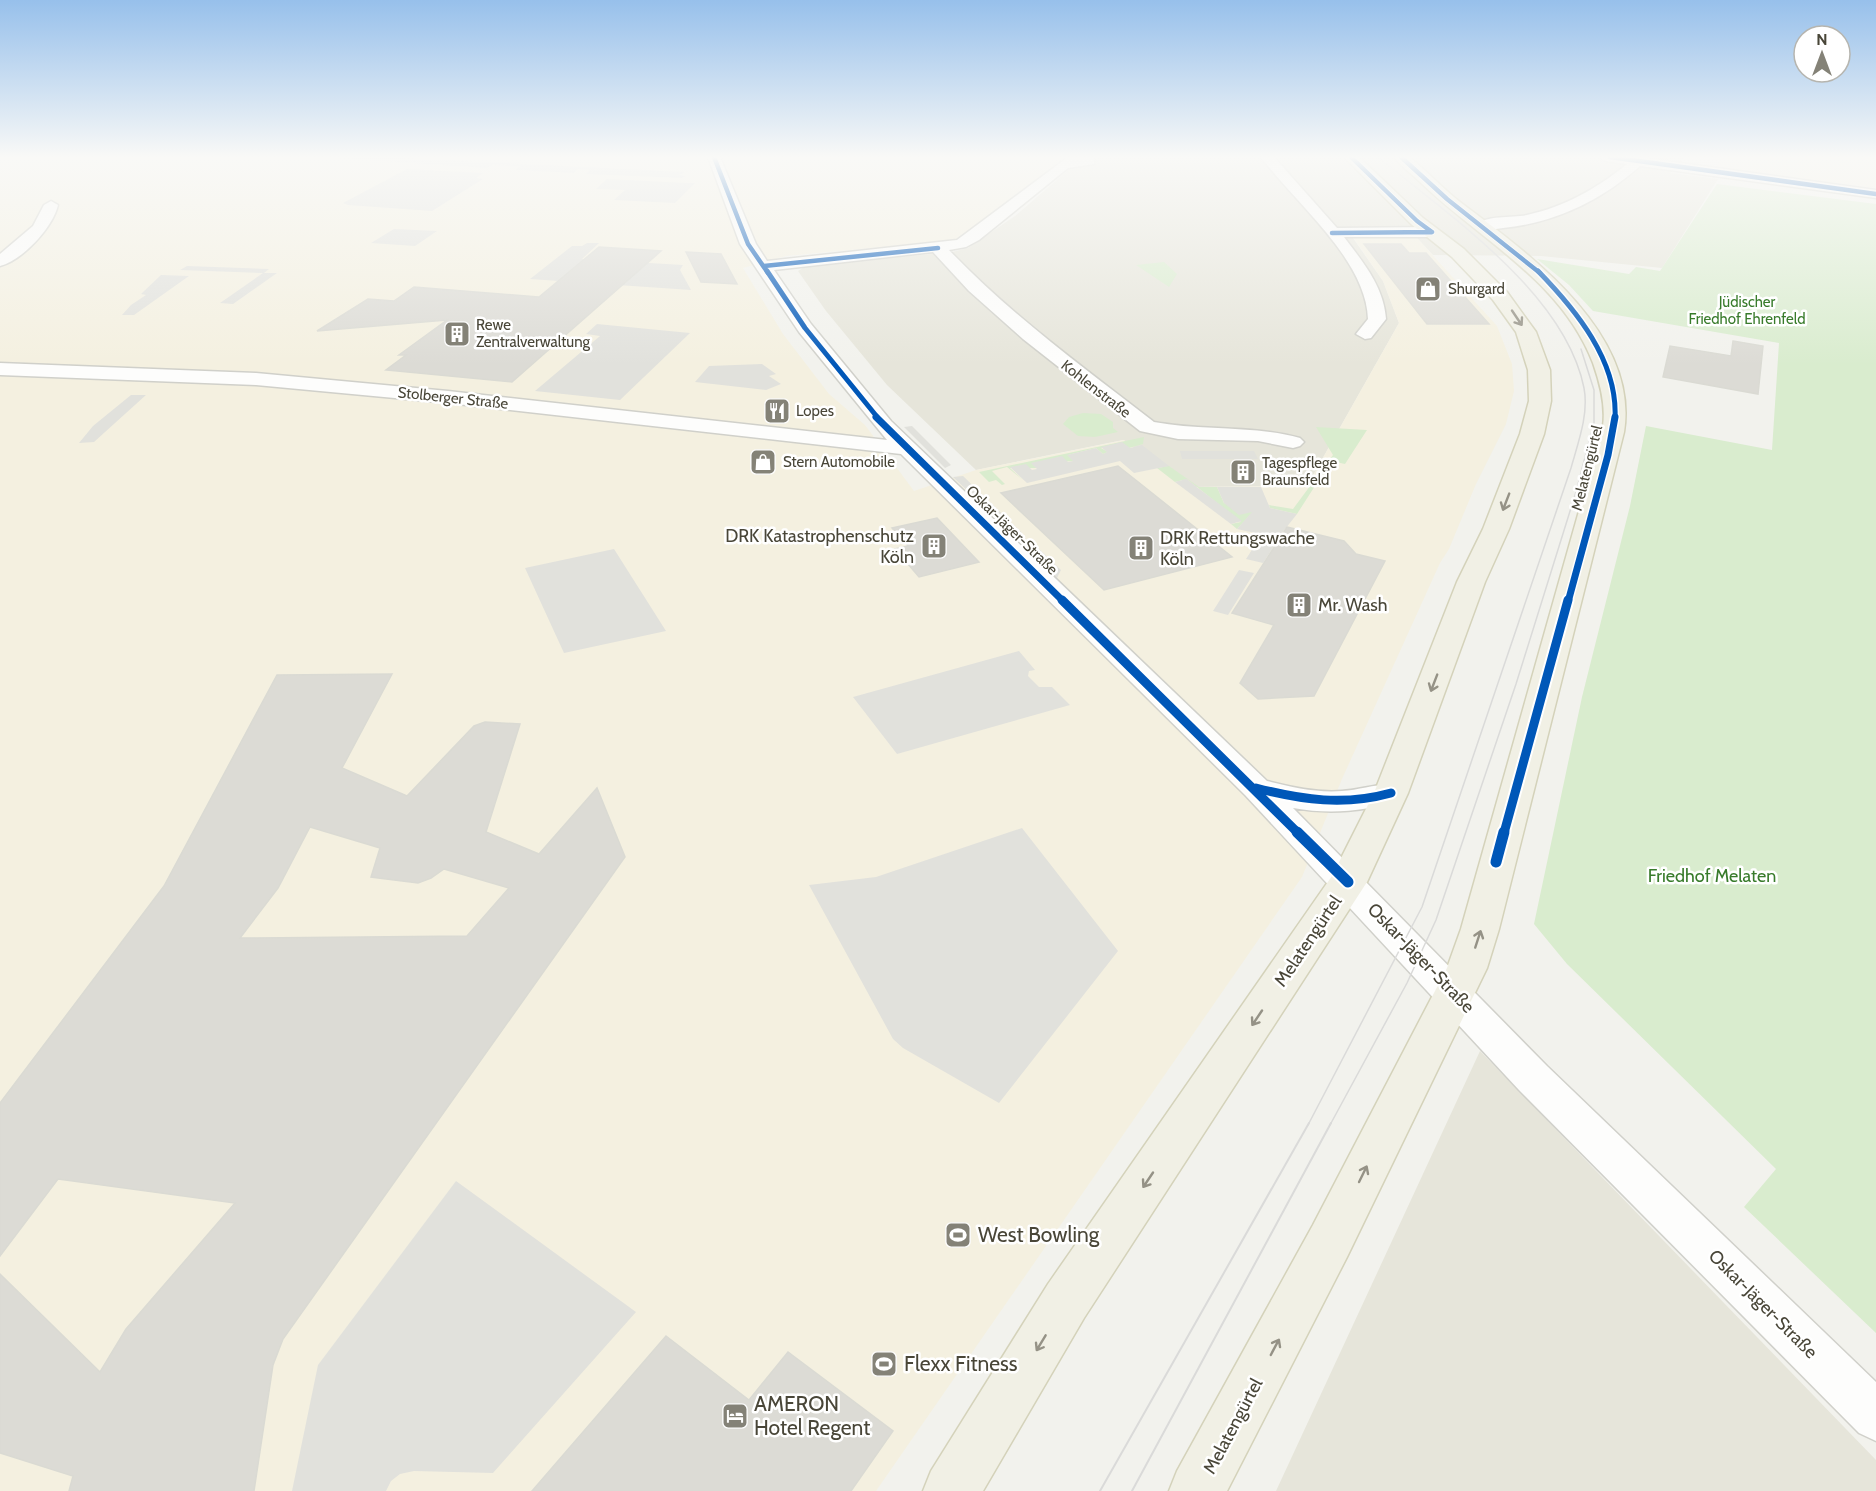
<svg xmlns="http://www.w3.org/2000/svg" width="1876" height="1491" font-family="Cabin,sans-serif">
<style>
.residential{fill:#e6e5da}
.commercial{fill:#f4f0e0}
.green{fill:#d9ecce}
.parking{fill:#e1e1dc}
.building{fill:#dcdbd5;stroke:#dadad3;stroke-width:1.5;fill-rule:evenodd}
.lines{fill:none;stroke-linecap:round;stroke-linejoin:round}
.minor-casing{stroke:#d0d0ca;stroke-width:3}
.major-casing{stroke:#d4d2ba;stroke-width:3}
.minor{fill:#fdfdfc;fill-rule:evenodd}
.major{fill:#f1f0e5;fill-rule:evenodd}
.tram-far1{stroke:#dadad9;stroke-width:1.5}
.tram{stroke:#dadad9;stroke-width:2}
.cycleway-far4-casing{stroke:#fff;stroke-width:6}
.cycleway-far3-casing{stroke:#fff;stroke-width:8}
.cycleway-far2-casing{stroke:#fff;stroke-width:10}
.cycleway-far1-casing{stroke:#fff;stroke-width:13}
.cycleway-casing{stroke:#fff;stroke-width:15}
.cycleway-far4{stroke:#0057b8;stroke-width:4.5}
.cycleway-far3{stroke:#0057b8;stroke-width:5}
.cycleway-far2{stroke:#0057b8;stroke-width:7}
.cycleway-far1{stroke:#0057b8;stroke-width:9}
.cycleway{stroke:#0057b8;stroke-width:11}
.oneway{stroke:#959286}
.labels{text-anchor:middle;stroke-width:5;stroke-linejoin:round;paint-order:stroke}
.far-poi-label{font-size:15px;fill:#494638;stroke:#fff;text-anchor:start}
.far-park-label{font-size:15px;fill:#387b2b;stroke:#fff}
.far-street-label{font-size:15px;fill:#494638;stroke:#fff}
.poi-label{font-size:18px;fill:#494638;stroke:#fff;text-anchor:start}
.park-label{font-size:18px;fill:#387b2b;stroke:#fff}
.street-label{font-size:18px;fill:#494638;stroke:#fff}
.near-poi-label{font-size:21px;fill:#494638;stroke:#fff;text-anchor:start}
</style>
<rect width="100%" height="100%" fill="#f2f2ed"/>
<path class="residential" d="M 1081,157 L 1685,157 L 1670,173 L 1718,179 L 1662,268 L 1541,256 L 1433,255 L 1417,238 L 1353,238 L 1383,281 L 1399,323 L 1307,486 L 1192,487 L 1123,440 L 976,470 L 887,385 L 826,311 L 798,271 L 806,266 L 952,252 L 968,248 L 1015,216 L 1073,166 Z
M 1480,1051 L 1876,1460 L 1876,1491 L 1276,1491 Z"/>
<path class="commercial" d="M 0,157 L 1067,157 L 966,239 L 786,256 L 743,268 L 783,334 L 829,394 L 865,425 L 914,491 L 976,470 L 1124,440 L 1192,487 L 1307,486 L 1399,323 L 1383,281 L 1353,237 L 1417,238 L 1497,326 L 1512,364 L 1514,391 L 1506,424 L 1476,484 L 1449,549 L 1440,563 L 1342,779 L 1302,877 L 876,1491 L 0,1491 Z
M 1722,157 L 1876,157 L 1876,188 L 1716,167 Z"/>
<path class="green" d="M 1717,184 L 1876,204 L 1876,1333 L 1744,1207 L 1776,1169 L 1567,964 L 1534,924 L 1582,697 L 1630,506 L 1646,426 L 1772,450 L 1779,343 L 1593,311 L 1569,285 L 1537,259 L 1629,274 L 1636,267 L 1660,271 Z
M 1164,262 L 1177,274 L 1169,287 L 1136,265 Z
M 1083,413 L 1101,414 L 1113,422 L 1113,428 L 1118,432 L 1095,437 L 1078,436 L 1063,424 L 1069,417 Z
M 1316,427 L 1367,430 L 1345,464 L 1331,461 L 1297,514 L 1270,508 L 1269,505 L 1293,509 L 1333,455 Z
M 1144,437 L 1143,444 L 1129,448 L 1122,443 L 1101,448 L 1108,452 L 1103,454 L 1096,448 L 1068,455 L 1074,461 L 1032,463 L 1038,468 L 1010,468 L 1023,480 L 1007,467 L 992,471 L 1005,484 L 1002,485 L 996,480 L 989,482 L 979,472 Z
M 1169,466 L 1199,487 L 1217,487 L 1224,503 L 1253,512 L 1237,529 L 1231,524 L 1241,522 L 1187,479 L 1175,482 L 1157,468 Z"/>
<path class="parking" d="M 322,157 L 381,157 L 685,172 L 679,175 L 685,176 L 682,178 L 586,174 L 590,170 L 578,169 L 574,173 L 521,170 L 516,170 L 520,166 L 492,165 L 487,168 Z
M 407,169 L 483,173 L 476,178 L 483,179 L 432,211 L 348,205 L 343,203 Z
M 607,179 L 687,183 L 695,183 L 675,203 L 614,200 L 625,190 L 596,189 Z
M 394,229 L 437,231 L 415,246 L 371,243 Z
M 587,243 L 599,243 L 582,259 L 683,265 L 680,270 L 691,290 L 530,279 L 572,246 L 582,246 Z
M 187,266 L 269,269 L 264,273 L 277,273 L 233,304 L 220,303 L 263,273 L 180,270 Z
M 161,275 L 189,276 L 134,315 L 122,315 L 131,305 L 146,295 L 141,294 Z
M 597,324 L 690,333 L 620,400 L 535,391 L 600,336 L 586,334 Z
M 762,364 L 776,374 L 769,376 L 781,384 L 766,390 L 695,382 L 709,366 Z
M 131,395 L 146,395 L 94,442 L 79,443 L 93,426 Z
M 912,426 L 951,465 L 945,468 L 904,427 Z
M 1122,442 L 1130,448 L 1142,445 L 1169,466 L 1134,473 L 1120,461 L 1027,483 L 1010,467 L 1026,464 L 1032,470 L 1037,469 L 1031,463 L 1062,456 L 1068,462 L 1073,461 L 1067,455 L 1096,448 L 1103,454 L 1107,452 L 1101,447 Z
M 1180,451 L 1254,451 L 1258,459 L 1182,459 Z
M 963,476 L 1022,533 L 1014,535 L 953,477 Z
M 1186,479 L 1242,521 L 1231,524 L 1175,482 Z
M 1217,487 L 1261,487 L 1270,508 L 1297,514 L 1278,538 L 1237,529 L 1252,512 L 1239,515 L 1224,503 Z
M 1257,542 L 1274,546 L 1263,563 L 1246,559 Z
M 1035,545 L 1061,570 L 1057,578 L 1026,547 Z
M 614,549 L 666,631 L 564,653 L 525,568 Z
M 1239,570 L 1254,573 L 1228,615 L 1213,611 Z
M 1019,651 L 1035,670 L 1029,671 L 1028,676 L 1039,687 L 1052,687 L 1070,705 L 897,754 L 853,697 Z
M 1022,828 L 1118,951 L 999,1103 L 903,1048 L 893,1039 L 809,885 L 876,877 Z
M 456,1181 L 636,1312 L 493,1473 L 414,1471 L 400,1474 L 391,1481 L 386,1491 L 292,1491 L 318,1365 Z"/>
<path class="building" d="M 1364,244 L 1401,244 L 1409,253 L 1426,253 L 1489,324 L 1427,324 Z
M 599,247 L 661,251 L 512,382 L 386,370 L 406,355 L 399,355 L 447,320 L 317,331 L 368,299 L 394,301 L 414,287 L 539,297 Z
M 686,252 L 721,254 L 737,284 L 701,282 Z
M 1733,341 L 1763,346 L 1758,394 L 1663,377 L 1670,346 L 1731,356 Z
M 1118,466 L 1142,485 L 1232,557 L 1104,590 L 1001,493 Z
M 937,518 L 979,562 L 919,577 L 895,549 L 908,546 L 892,528 Z
M 1287,527 L 1344,541 L 1356,554 L 1385,561 L 1314,696 L 1258,699 L 1240,683 L 1274,625 L 1232,613 Z
M 392,674 L 342,768 L 407,796 L 474,726 L 485,722 L 520,724 L 486,832 L 539,854 L 597,788 L 625,857 L 283,1339 L 273,1365 L 254,1491 L 69,1491 L 73,1476 L 0,1453 L 0,1274 L 100,1372 L 126,1329 L 235,1203 L 58,1179 L 0,1256 L 0,1103 L 164,886 L 277,675 ZM 310,827 L 380,848 L 371,877 L 418,883 L 431,878 L 444,869 L 509,888 L 467,936 L 240,938 L 278,888 Z
M 666,1336 L 749,1400 L 788,1352 L 893,1431 L 851,1491 L 532,1491 Z"/>
<g class="lines">
<g class="minor-casing">
<path id="minor" d="M 708,157 L 720,157 L 756,244 L 767,261 L 957,240 L 1068,157 L 1094,158 L 1094,164 L 1068,168 L 979,240 L 966,247 L 949,250 C 1011,315 1083,367 1154,422 C 1202,431 1252,425 1300,438 L 1304,442 L 1300,446 L 1293,448 L 1258,441 L 1178,439 L 1140,431 L 1023,339 L 969,291 L 933,252 L 774,270 L 811,324 L 891,421 L 1267,781 C 1291,787 1316,793 1342,791 C 1362,790 1383,781 1402,786 L 1407,793 L 1402,800 C 1365,811 1332,815 1293,808 L 1547,1066 L 1876,1382 L 1876,1441 L 1859,1433 L 1519,1090 L 1245,795 L 901,454 L 448,403 L 256,385 L 0,375 L 0,363 L 256,373 L 448,391 L 887,440 L 799,332 L 740,244 Z
M 1261,157 L 1274,157 L 1337,228 L 1432,227 L 1440,232 L 1432,237 L 1344,237 C 1363,262 1384,287 1386,319 L 1371,338 L 1365,339 L 1356,334 L 1368,319 C 1366,259 1295,203 1261,157 Z
M 1599,157 L 1638,157 L 1876,190 L 1876,198 L 1640,166 C 1602,200 1555,223 1503,228 C 1494,229 1483,232 1477,225 C 1485,215 1513,218 1527,215 C 1564,207 1598,188 1627,164 L 1605,161 Z
M 51,201 L 58,205 C 53,227 23,260 0,266 L 0,254 L 33,226 L 44,205 Z"/>
</g>
<g class="major-casing">
<path id="major" d="M 1344,157 L 1359,157 L 1423,218 L 1464,249 L 1507,292 L 1536,332 L 1550,370 L 1551,401 L 1544,434 L 1509,529 L 1485,582 L 1408,793 L 1367,882 L 1084,1318 L 983,1491 L 923,1491 L 931,1471 L 1048,1284 L 1332,876 L 1374,793 L 1457,582 L 1483,529 L 1520,434 L 1529,401 L 1528,370 L 1516,332 L 1493,300 L 1452,257 L 1411,224 Z
M 1394,157 L 1409,157 C 1427,171 1442,188 1460,202 C 1528,253 1640,333 1624,432 L 1499,929 L 1487,968 L 1347,1257 L 1227,1491 L 1169,1491 L 1177,1471 L 1313,1225 L 1447,968 L 1461,929 L 1603,426 C 1606,405 1600,383 1593,363 C 1561,280 1481,241 1420,182 C 1412,174 1401,166 1394,157 Z"/>
</g>
<use href="#minor" class="minor"/>
<use href="#major" class="major"/>
<path class="tram-far1" d="M 1308,1125 L 1422,907 L 1571,468 C 1578,443 1589,414 1584,388 C 1565,293 1448,215 1378,157
M 1330,1125 L 1407,983 L 1436,920 L 1516,684 L 1576,492 L 1594,423 L 1594,390 L 1581,349"/>
<path class="tram" d="M 1100,1491 L 1309,1123
M 1132,1491 L 1331,1123"/>
<g class="cycleway-far4-casing">
<path id="cycleway-far4" d="M 714,157 L 748,244 L 768,273
M 1351,157 L 1417,221 L 1432,232
M 1401,157 L 1447,199 L 1540,273
M 1610,157 L 1876,194
M 1332,233 L 1432,232
M 764,266 L 938,248"/>
</g>
<g class="cycleway-far3-casing">
<path id="cycleway-far3" d="M 767,271 L 805,328 L 878,418
M 1538,271 C 1576,310 1618,361 1615,418"/>
</g>
<g class="cycleway-far2-casing">
<path id="cycleway-far2" d="M 876,417 L 1064,602
M 1568,602 L 1608,455 L 1615,417"/>
</g>
<g class="cycleway-far1-casing">
<path id="cycleway-far1" d="M 1062,600 L 1298,833
M 1256,788 C 1303,800 1344,806 1391,793
M 1504,833 L 1568,600"/>
</g>
<g class="cycleway-casing">
<path id="cycleway" d="M 1297,832 L 1348,882
M 1496,862 L 1504,832"/>
</g>
<use href="#cycleway-far4" class="cycleway-far4"/>
<use href="#cycleway-far3" class="cycleway-far3"/>
<use href="#cycleway-far2" class="cycleway-far2"/>
<use href="#cycleway-far1" class="cycleway-far1"/>
<use href="#cycleway" class="cycleway"/>
</g>
<defs><path id="oneway-shaft" d="M-6 0H5M1.5-3L5.5 0L1.5 3" fill="none" stroke-width="1.6" stroke-linecap="round" stroke-linejoin="round" transform="scale(1.5)"/></defs>
<g class="oneway">
<use href="#oneway-shaft" transform="translate(1517 318) rotate(56)"/>
<use href="#oneway-shaft" transform="translate(1506 502) rotate(111)"/>
<use href="#oneway-shaft" transform="translate(1434 683) rotate(111)"/>
<use href="#oneway-shaft" transform="translate(1478 939) rotate(-72)"/>
<use href="#oneway-shaft" transform="translate(1257 1018) rotate(124)"/>
<use href="#oneway-shaft" transform="translate(1363 1174) rotate(-64)"/>
<use href="#oneway-shaft" transform="translate(1148 1180) rotate(124)"/>
<use href="#oneway-shaft" transform="translate(1041 1343) rotate(121)"/>
<use href="#oneway-shaft" transform="translate(1275 1347) rotate(-62)"/>
</g>
<linearGradient id="sky" x2="0" y2="1"><stop stop-color="#97c0eb"/><stop offset="0.43" stop-color="#f9f9f7"/><stop offset="1" stop-color="#f9f9f7" stop-opacity="0"/></linearGradient>
<rect width="1876" height="365" fill="url(#sky)"/>
<defs>
<g id="shop-square" transform="scale(1.35)"><rect x="-9" y="-9" width="18" height="18" rx="4" fill="#848277" stroke="#fff"/><path d="M-5-2.5h2.3a2.7 3.5 0 0 1 5.4 0H5L5.5 6h-11ZM-1.5-2.5h3a1.5 2.3 0 0 0-3 0Z" fill="#fff"/></g>
<g id="building-square" transform="scale(1.35)"><rect x="-9" y="-9" width="18" height="18" rx="4" fill="#848277" stroke="#fff"/><path d="M-4-6H4V6H1V3H-1V6H-4ZM-2.5-4.3h1.7v1.8h-1.7ZM.8-4.3h1.7v1.8H.8ZM-2.5-1h1.7V.8h-1.7ZM.8-1h1.7V.8H.8Z" fill="#fff"/></g>
<g id="restaurant-square" transform="scale(1.35)"><rect x="-9" y="-9" width="18" height="18" rx="4" fill="#848277" stroke="#fff"/><path d="M-5-6h1v4h1v-4h1v4h1v-4h1v5L-1.5 .5V6h-2V.5L-5-1ZM5-6V6H3V1.5H1.5Q1.5-4 5-6Z" fill="#fff"/></g>
<g id="stadium-square" transform="scale(1.35)"><rect x="-9" y="-9" width="18" height="18" rx="4" fill="#848277" stroke="#fff"/><path d="M0-5a6.5 5 0 1 0 0 10a6.5 5 0 1 0 0-10ZM-3.5-1.8h7v3.6h-7Z" fill="#fff"/></g>
<g id="hotel-square" transform="scale(1.35)"><rect x="-9" y="-9" width="18" height="18" rx="4" fill="#848277" stroke="#fff"/><path d="M-6-4.5h1.5V1H6V5H4.5V3h-9V5H-6ZM-4 0a1.8 1.8 0 1 1 3.6 0ZM.5 0V-2.5h3Q6-2.5 6 0Z" fill="#fff"/></g>
</defs>
<g fill-rule="evenodd">
<use href="#shop-square" x="1428" y="289"/>
<use href="#building-square" x="457" y="334"/>
<use href="#restaurant-square" x="777" y="411"/>
<use href="#shop-square" x="763" y="462"/>
<use href="#building-square" x="1243" y="472"/>
<use href="#building-square" x="934" y="546"/>
<use href="#building-square" x="1141" y="548"/>
<use href="#building-square" x="1299" y="605"/>
<use href="#stadium-square" x="958" y="1235"/>
<use href="#stadium-square" x="884" y="1364"/>
<use href="#hotel-square" x="735" y="1416"/>
</g>
<g class="labels">
<g class="far-poi-label">
<text x="1448" y="294">Shurgard</text>
<text x="476" y="330">Rewe<tspan x="476" dy="17">Zentralverwaltung</tspan></text>
<text x="796" y="416">Lopes</text>
<text x="783" y="467">Stern Automobile</text>
<text x="1262" y="468">Tagespflege<tspan x="1262" dy="17">Braunsfeld</tspan></text>
</g>
<g class="far-park-label">
<text x="1747" y="307">Jüdischer<tspan x="1747" dy="17">Friedhof Ehrenfeld</tspan></text>
</g>
<g class="far-street-label">
<text transform="translate(1096 389) rotate(38)" y="5">Kohlenstraße</text>
<text transform="translate(453 398) rotate(6)" y="5">Stolberger Straße</text>
<text transform="translate(1587 468) rotate(-76)" y="5">Melatengürtel</text>
<text transform="translate(1012 530) rotate(44)" y="5">Oskar-Jäger-Straße</text>
</g>
<g class="poi-label">
<text x="914" y="542" text-anchor="end">DRK Katastrophenschutz<tspan x="914" dy="21">Köln</tspan></text>
<text x="1160" y="544">DRK Rettungswache<tspan x="1160" dy="21">Köln</tspan></text>
<text x="1318" y="611">Mr. Wash</text>
</g>
<g class="park-label">
<text x="1712" y="882">Friedhof Melaten</text>
</g>
<g class="street-label">
<text transform="translate(1308 941) rotate(-56)" y="6">Melatengürtel</text>
<text transform="translate(1421 958) rotate(46)" y="6">Oskar-Jäger-Straße</text>
<text transform="translate(1763 1304) rotate(45)" y="6">Oskar-Jäger-Straße</text>
<text transform="translate(1233 1426) rotate(-62)" y="6">Melatengürtel</text>
</g>
<g class="near-poi-label">
<text x="978" y="1242">West Bowling</text>
<text x="904" y="1371">Flexx Fitness</text>
<text x="754" y="1411">AMERON<tspan x="754" dy="24">Hotel Regent</tspan></text>
</g>
</g>
<g transform="translate(1822 54)"><circle r="28" fill="#ffffff" stroke="#b6b5af" stroke-width="1.5"/>
<path d="M0-4.5L10 22L0 15L-10 22Z" fill="#848277"/>
<text y="-9" font-size="16" font-weight="bold" text-anchor="middle" fill="#494638">N</text>
</g>
</svg>
